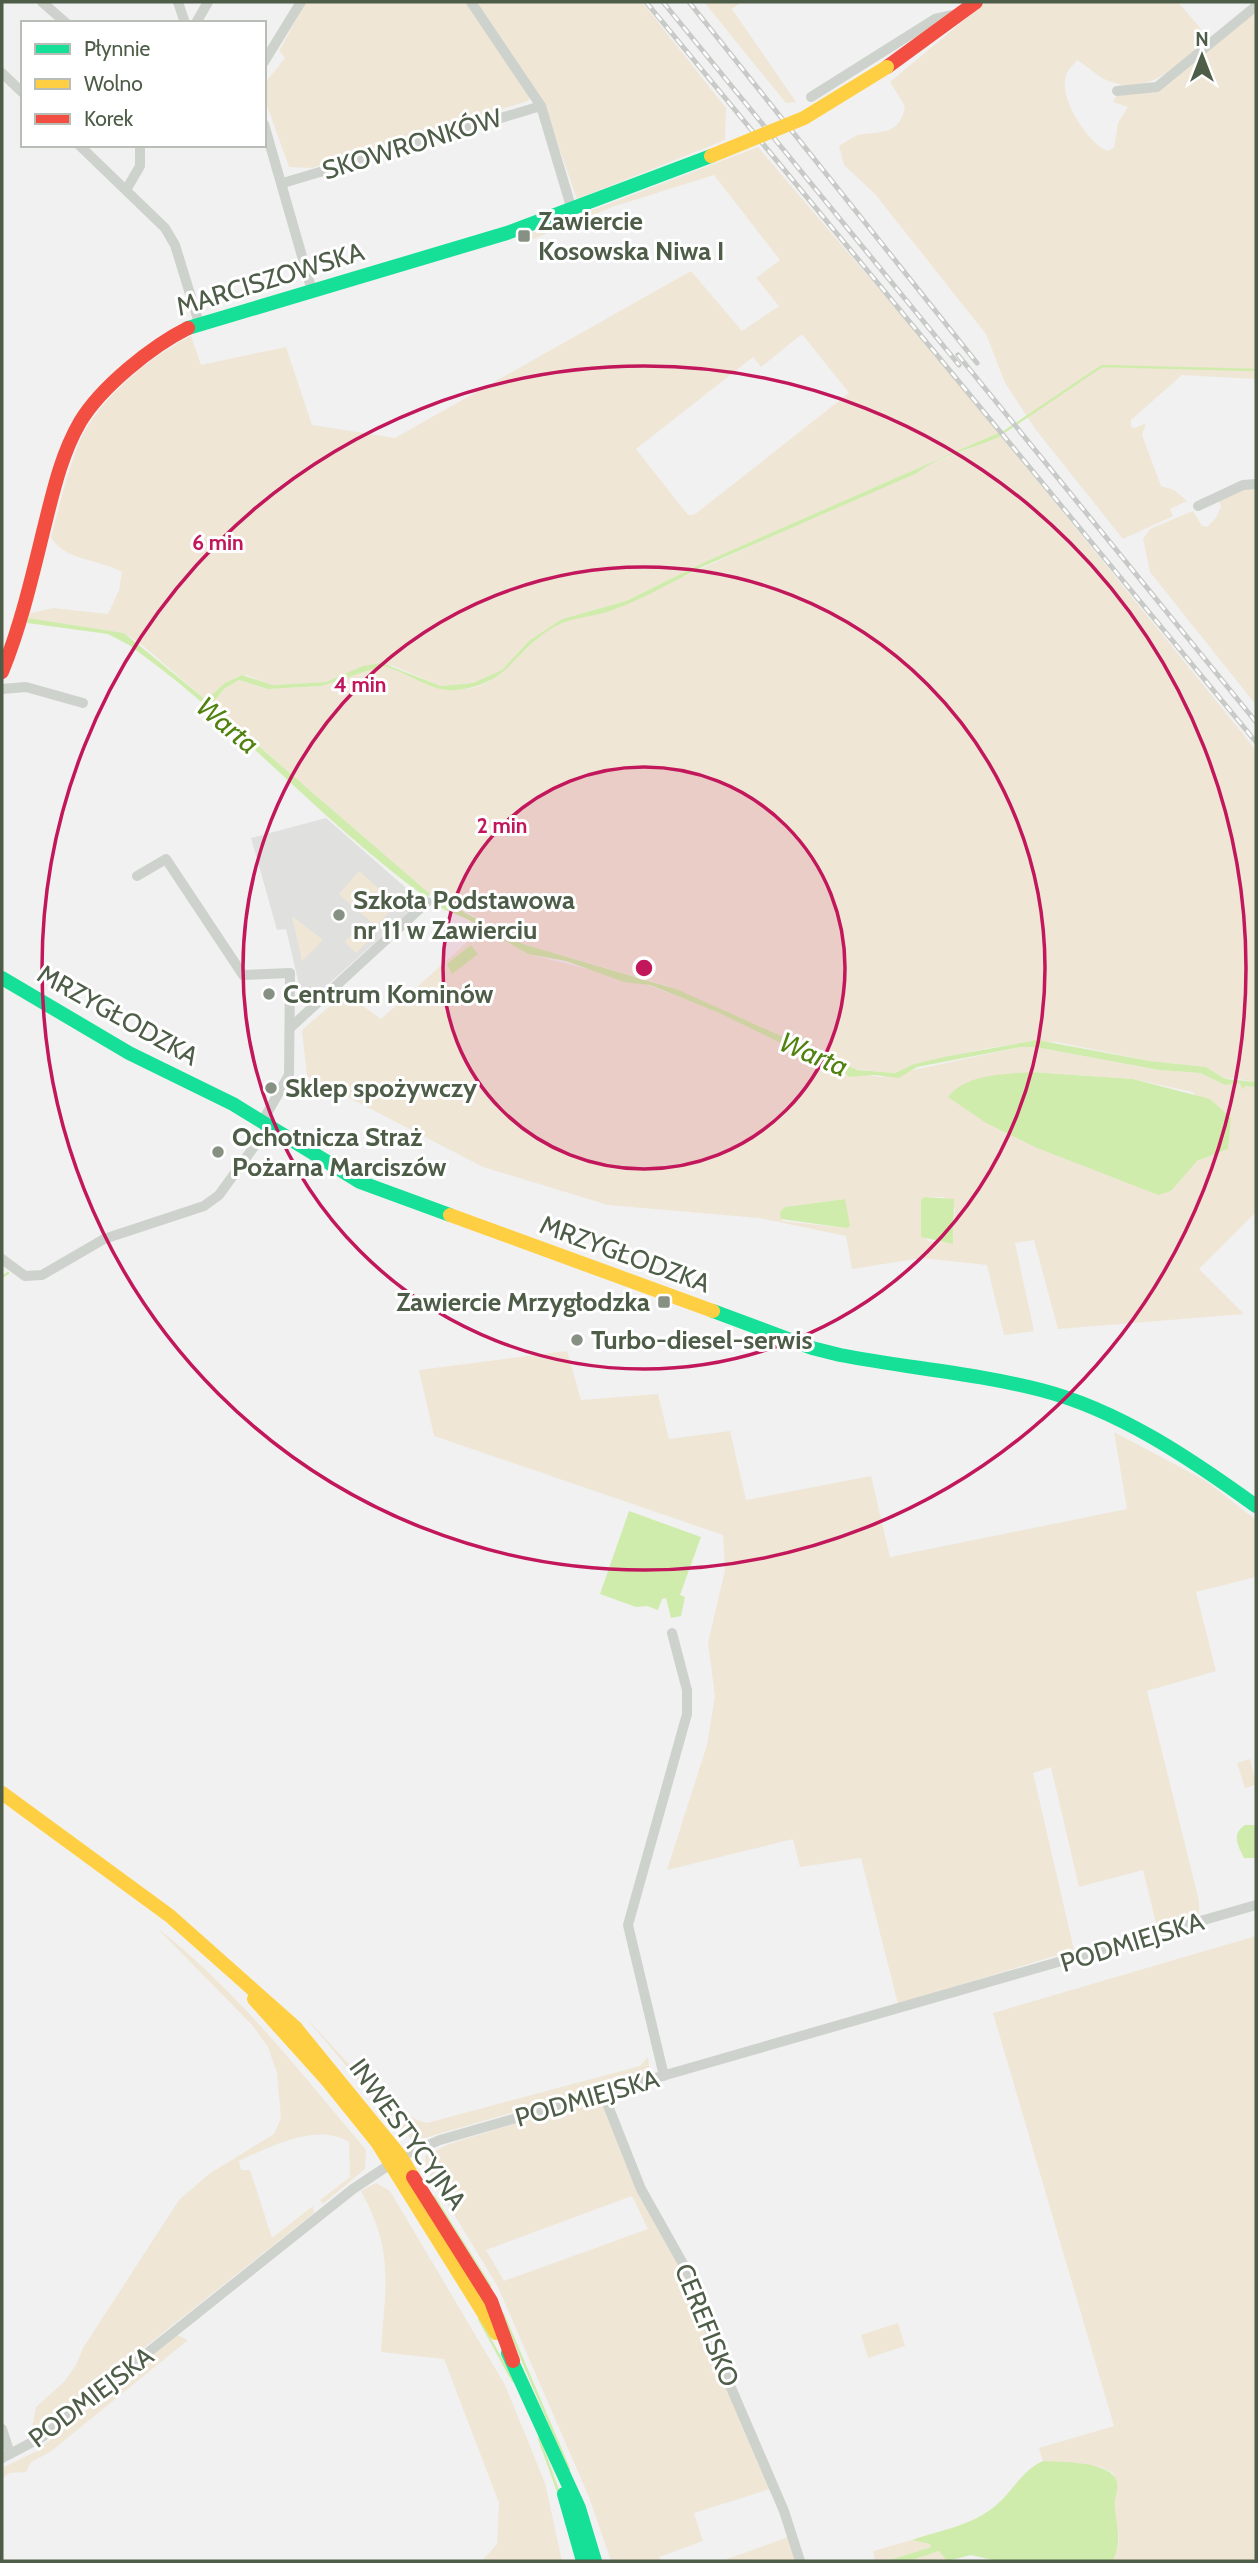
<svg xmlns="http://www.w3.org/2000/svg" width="1258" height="2563" font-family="Cabin,sans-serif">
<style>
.education{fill:#e0e1df}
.green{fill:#efe6d6;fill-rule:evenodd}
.water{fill:#d0ecac}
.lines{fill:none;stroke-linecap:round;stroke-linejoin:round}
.stream{stroke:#d0ecac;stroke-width:2.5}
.street{stroke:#ced2cc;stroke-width:10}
.fast{stroke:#16e098;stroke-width:14}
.slow{stroke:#ffcf43;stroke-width:14}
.jam{stroke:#f24e42;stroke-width:14}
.rail-casing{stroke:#c7cac6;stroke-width:5}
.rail{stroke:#fff;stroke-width:2.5;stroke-dasharray:8;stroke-linecap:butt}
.slow-bridge{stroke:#ffcf43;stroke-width:14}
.ring{fill:none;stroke:#c2185b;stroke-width:3.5}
.poi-dot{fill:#879183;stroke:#fff;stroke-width:2.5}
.labels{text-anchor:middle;stroke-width:6;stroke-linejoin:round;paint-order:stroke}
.street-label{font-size:26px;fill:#4e5d48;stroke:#fff}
.poi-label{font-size:26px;font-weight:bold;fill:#4e5d48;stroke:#fff;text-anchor:start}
.water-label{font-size:28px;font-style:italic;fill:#508210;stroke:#fff}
.centre{fill:#c2185b;stroke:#fff;stroke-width:3.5}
.ring-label{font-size:21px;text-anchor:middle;font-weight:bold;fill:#c2185b;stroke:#fff;stroke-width:6;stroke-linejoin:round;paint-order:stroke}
</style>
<rect width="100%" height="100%" fill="#f1f1f1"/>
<path class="education" d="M 326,818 L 421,901 L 304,1006 L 286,929 L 277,930 L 251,838 Z"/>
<path class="green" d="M 306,2 L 466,2 L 530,97 L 528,101 L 312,168 L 289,167 L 264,97 L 265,83 L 285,58 L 279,51 Z
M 477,2 L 642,2 L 726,108 L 725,140 L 577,199 L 542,99 Z
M 704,2 L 742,2 L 732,9 L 796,102 L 786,103 Z
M 986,2 L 1178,2 L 1208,37 C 1179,64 1147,100 1104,79 C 1095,74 1086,65 1077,60 C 1074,64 1069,69 1067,73 C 1056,95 1087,142 1107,151 L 1114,148 L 1118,123 L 1128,107 L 1113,102 L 1118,93 L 1153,92 L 1256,11 L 1256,379 L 1182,375 L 1131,420 L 1131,427 L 1135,428 L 1146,423 L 1142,435 L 1161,486 L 1174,490 L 1187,501 L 1170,509 L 1173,516 L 1123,539 L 1036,430 L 1005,383 L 986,334 L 875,194 L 844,165 L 839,146 C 846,142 856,134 864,134 C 885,132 901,132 905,106 L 890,82 Z
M 758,147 L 948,370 L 998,433 L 707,561 L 626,601 L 562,619 L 530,640 L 503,670 L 473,683 L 441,686 L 394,666 L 375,664 L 326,682 L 273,685 L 246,675 L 237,677 L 206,700 L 140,643 L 124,633 L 28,618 L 27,614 L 53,608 L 108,614 L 119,590 L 122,572 C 100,559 64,561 51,537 C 59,506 67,473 79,443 C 97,400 151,356 191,336 L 201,365 L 286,347 L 312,425 L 395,438 L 691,271 L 742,331 L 779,306 L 756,278 L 780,260 L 714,175 L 615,206 L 528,241 L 519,238 ZM 802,334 L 849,393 L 694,515 L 688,515 L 636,449 L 753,357 L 761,367 Z
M 1001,436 L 1256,750 L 1256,1082 L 1232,1078 L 1227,1079 L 1206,1067 L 1150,1061 L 1057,1042 L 1027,1042 L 989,1048 L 914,1064 L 895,1073 L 850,1069 L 668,986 L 523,944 L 432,892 L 430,894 L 211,705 L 224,689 L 239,680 L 268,689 L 322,686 L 382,666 C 404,670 424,687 446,689 C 500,694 512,656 548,630 C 566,617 588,615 609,611 L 932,463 Z
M 1256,487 L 1256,705 L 1150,572 L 1143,539 L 1150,529 L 1193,511 L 1202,526 L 1207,527 L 1216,518 L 1221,506 L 1218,500 L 1237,490 Z
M 359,871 L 396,904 L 376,926 L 339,894 Z
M 292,916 L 323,940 L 302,961 Z
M 363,923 L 375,934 L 356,953 L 345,942 Z
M 483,928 L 528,954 L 640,982 L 713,1010 L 847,1073 L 881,1077 L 1020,1047 L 1035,1047 L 1159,1070 L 1200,1073 L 1225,1085 L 1240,1083 L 1242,1090 L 1245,1086 L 1256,1087 L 1256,1212 L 1199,1269 L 1244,1314 L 1058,1329 L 1034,1240 L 1015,1243 L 1034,1331 L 1004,1335 L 987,1265 L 922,1258 L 852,1269 L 846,1236 L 759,1218 L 608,1205 L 483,1167 L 307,1076 L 302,1030 L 345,993 L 381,1019 ZM 1031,1072 L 1133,1079 L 1193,1092 L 1228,1149 L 1197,1161 L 1158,1195 L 1037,1148 L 986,1123 L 949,1097 ZM 924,1197 L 943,1197 L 955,1209 L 953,1243 L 927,1241 L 921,1200 ZM 844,1199 L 846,1228 L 782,1221 L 785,1207 Z
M 567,1351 L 581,1400 L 658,1394 L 669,1439 L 730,1431 L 746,1500 L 871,1476 L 890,1557 L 1127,1509 L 1114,1432 L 1206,1481 L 1256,1520 L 1256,1577 L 1196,1592 L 1216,1671 L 1147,1691 L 1199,1901 L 1199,1915 L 1157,1927 L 1143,1870 L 1079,1887 L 1051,1767 L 1033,1773 L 1074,1950 L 898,2004 L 861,1858 L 800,1867 L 793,1839 L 667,1870 L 707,1745 L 715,1696 L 708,1643 L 725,1570 L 723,1535 L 434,1436 L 419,1370 Z
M 1250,1759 L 1256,1785 L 1245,1788 L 1237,1763 Z
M 157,1928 C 237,1990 301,2073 366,2150 L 365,2169 L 323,2204 L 320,2200 L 350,2177 L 349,2142 C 317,2122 269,2147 239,2161 L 241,2170 L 250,2170 L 272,2238 L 313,2206 L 314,2213 L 30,2438 L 36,2407 L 64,2382 L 76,2365 L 83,2348 L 179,2200 L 209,2174 L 274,2134 L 281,2118 L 277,2073 L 268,2047 L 253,2026 Z
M 1256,1936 L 1256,2561 L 1113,2561 C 1124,2537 1116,2530 1114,2507 C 1114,2495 1116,2485 1113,2473 L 1101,2467 L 1043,2461 L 1039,2448 L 1114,2426 L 993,2013 Z
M 306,2018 C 337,2049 387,2114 427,2123 L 640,2066 L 648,2057 L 650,2074 L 620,2082 L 617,2076 L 610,2079 L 612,2084 L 414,2141 L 401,2131 Z
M 588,2101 L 602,2104 L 692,2286 L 770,2489 L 694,2513 L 703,2541 L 659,2557 L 661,2561 L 611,2561 L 589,2497 L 498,2287 L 426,2168 L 425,2156 L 449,2144 ZM 632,2196 L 648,2229 L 504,2281 L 486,2250 Z
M 376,2183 L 390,2191 L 505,2385 L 545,2483 L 562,2561 L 482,2561 L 497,2544 L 499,2503 L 444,2359 L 381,2352 C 385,2285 395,2253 361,2191 Z
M 898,2323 L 905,2346 L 868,2358 L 861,2335 Z
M 177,2335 L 188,2340 L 50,2452 L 31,2462 L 26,2472 L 9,2473 L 2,2479 L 2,2468 L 37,2451 Z
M 788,2537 L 795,2561 L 722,2561 Z
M 912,2540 L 931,2544 L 931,2547 L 887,2561 L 875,2561 L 873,2551 Z
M 939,2551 L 947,2561 L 909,2561 Z"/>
<path class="water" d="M 998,433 L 1001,436 C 976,448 937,456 917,473 L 702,567 C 672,582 642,600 610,611 C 589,618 568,617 549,630 C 511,655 510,683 457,690 C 431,693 407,671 382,666 L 322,686 L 268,689 L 239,680 L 224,689 L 211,705 L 430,894 L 427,898 C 321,822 235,720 129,645 L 108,634 L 27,623 L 28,618 L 124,633 L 206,700 L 225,683 L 242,675 L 273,685 L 326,682 L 363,666 L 382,663 L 441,686 L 473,683 L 502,670 L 530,640 L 562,619 L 626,601 L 707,561 Z
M 434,896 L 523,944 L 676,989 L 857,1070 L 895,1073 L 914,1064 L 944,1057 L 1037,1040 L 1150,1061 L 1206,1067 L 1226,1079 L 1256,1082 L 1256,1087 L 1245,1086 L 1242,1090 L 1240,1083 L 1225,1085 L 1200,1073 L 1159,1070 L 1035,1047 L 1020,1047 L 917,1067 L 899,1078 L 875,1075 L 849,1077 L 843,1070 L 839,1071 L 717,1012 L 650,985 L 624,982 L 566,961 L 528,954 L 467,919 L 443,909 L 432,899 Z
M 471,945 L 478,954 L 452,974 L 447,964 Z
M 1031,1072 L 1133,1079 L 1210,1099 L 1231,1118 L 1228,1149 L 1197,1161 L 1171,1191 L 1158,1195 L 1037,1148 L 986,1123 L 948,1097 C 968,1073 1003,1075 1031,1072 Z
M 924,1197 L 954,1199 L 953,1244 L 921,1237 L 921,1200 Z
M 845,1199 L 850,1226 L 846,1228 L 781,1219 L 780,1212 L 785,1207 Z
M 629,1511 L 701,1537 L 680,1595 L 685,1597 L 681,1616 L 671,1618 L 666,1598 L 662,1599 L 658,1610 L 647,1606 L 636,1607 L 600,1594 Z
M 1245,1825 L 1256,1825 L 1256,1858 L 1244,1858 C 1238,1846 1231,1834 1245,1825 Z
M 1043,2461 C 1061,2462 1112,2461 1117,2482 C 1119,2491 1113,2500 1115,2509 C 1117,2529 1122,2541 1113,2561 L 997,2561 L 971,2555 L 947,2561 L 939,2551 L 909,2561 L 887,2561 L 931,2547 L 930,2544 L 912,2540 C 938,2531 968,2526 990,2510 C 1011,2496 1020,2471 1043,2461 Z"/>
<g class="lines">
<path class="stream" d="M 998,436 L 1102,366 L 1256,370
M 2,1277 L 8,1273
M 434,2197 L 490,2286
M 503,2314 L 569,2469
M 479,2319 L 513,2381
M 539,2438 L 558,2491"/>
<path class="street" d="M 42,2 L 66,23
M 178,2 L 185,23
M 471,2 L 541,106 L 572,210
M 196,23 L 208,2
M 264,62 L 301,2
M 2,73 L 23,93
M 1117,91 L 1157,87 L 1256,6
M 811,97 L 935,19 L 957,14
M 264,124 L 312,291
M 79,145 L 165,228 L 175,245 L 199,323
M 283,183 L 541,106
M 126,190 L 140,166 L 140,145
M 1198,506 L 1243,485 L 1256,484
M 2,689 L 26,687 L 83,703
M 137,876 L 166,859 L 243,975 L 290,973 L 289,1075 L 262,1122
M 290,1028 L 427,902
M 2,1259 L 25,1276 L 42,1275 L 104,1239 L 204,1206 L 219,1195 L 269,1126
M 664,2076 L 628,1925 L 687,1714 L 687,1690 L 672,1633
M 603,2093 L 641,2189 L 696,2287 L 720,2362 L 784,2511 L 800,2561
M 2,2429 L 10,2454
M 2,2458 L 42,2437 L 353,2189 L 404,2155 L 440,2140 L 1256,1905"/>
<path class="fast" d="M 188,328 L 507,233 L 711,156
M 2,978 L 129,1053 L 233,1104 L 360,1182 L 450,1215
M 713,1311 L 812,1348 L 840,1355 C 907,1368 975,1373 1041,1390 C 1119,1410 1191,1459 1256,1506
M 508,2353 L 579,2508 L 595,2561
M 564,2494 L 583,2561"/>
<path class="slow" d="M 450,1215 L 713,1311
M 2,1793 L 170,1916 L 295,2027 L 401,2157 L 413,2177
M 254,1999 L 327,2080 L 377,2142 L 496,2333"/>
<path class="jam" d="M 887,67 L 976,2
M 2,672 C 21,625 32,577 44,528 C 53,492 61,455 80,422 C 101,387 152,346 188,328
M 413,2177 L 491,2301 L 513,2361"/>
<g class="rail-casing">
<path id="rail" d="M 646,2 L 1256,742
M 663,2 L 959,365
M 689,2 L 977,363
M 958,355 L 1256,722"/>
</g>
<use href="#rail" class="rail"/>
<path class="slow-bridge" d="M 711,156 L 804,118 L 887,67"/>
</g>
<circle cx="644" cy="968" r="201" fill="#c2185b" fill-opacity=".12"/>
<g class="ring">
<circle cx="644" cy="968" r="201"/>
<circle cx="644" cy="968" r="401"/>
<circle cx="644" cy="968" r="602"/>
</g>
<g class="poi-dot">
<rect x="517" y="229" width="14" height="14" rx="3.5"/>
<circle cx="339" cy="915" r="7"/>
<circle cx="269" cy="994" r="7"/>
<circle cx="271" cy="1088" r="7"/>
<circle cx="218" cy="1152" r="7"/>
<rect x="657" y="1295" width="14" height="14" rx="3.5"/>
<circle cx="577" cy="1340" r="7"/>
</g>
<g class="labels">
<g class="street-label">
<text transform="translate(412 144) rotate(-17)" y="9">SKOWRONKÓW</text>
<text transform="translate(270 279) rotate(-17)" y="9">MARCISZOWSKA</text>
<text transform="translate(118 1015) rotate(29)" y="9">MRZYGŁODZKA</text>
<text transform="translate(625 1254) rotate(20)" y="9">MRZYGŁODZKA</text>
<text transform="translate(1132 1942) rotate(-17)" y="9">PODMIEJSKA</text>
<text transform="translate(587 2098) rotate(-16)" y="9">PODMIEJSKA</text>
<text transform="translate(408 2134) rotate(54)" y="9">INWESTYCYJNA</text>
<text transform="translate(707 2325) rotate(68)" y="9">CEREFISKO</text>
<text transform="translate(91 2397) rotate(-37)" y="9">PODMIEJSKA</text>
</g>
<g class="poi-label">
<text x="538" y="230">Zawiercie<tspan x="538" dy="30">Kosowska Niwa I</tspan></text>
<text x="353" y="909">Szkoła Podstawowa<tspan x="353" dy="30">nr 11 w Zawierciu</tspan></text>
<text x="283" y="1003">Centrum Kominów</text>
<text x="285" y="1097">Sklep spożywczy</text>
<text x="232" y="1146">Ochotnicza Straż<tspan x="232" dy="30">Pożarna Marciszów</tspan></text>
<text x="650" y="1311" text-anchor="end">Zawiercie Mrzygłodzka</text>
<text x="591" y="1349">Turbo-diesel-serwis</text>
</g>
<g class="water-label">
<text transform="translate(228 725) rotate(40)" y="10">Warta</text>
<text transform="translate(814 1054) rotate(23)" y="10">Warta</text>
</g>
</g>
<circle cx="644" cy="968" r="10" class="centre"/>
<g class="ring-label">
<text x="218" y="550">6 min</text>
<text x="360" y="692">4 min</text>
<text x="502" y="833">2 min</text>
</g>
<rect width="1258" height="2563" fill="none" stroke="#4e5d48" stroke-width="7"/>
<rect x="21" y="21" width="245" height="126" fill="#ffffff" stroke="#b8beb6" stroke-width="2"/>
<rect x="35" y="44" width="35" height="10" fill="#16e098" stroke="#b8beb6" stroke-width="2"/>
<text x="84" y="56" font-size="21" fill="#4e5d48">Płynnie</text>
<rect x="35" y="79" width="35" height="10" fill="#ffcf43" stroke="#b8beb6" stroke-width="2"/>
<text x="84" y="91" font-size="21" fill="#4e5d48">Wolno</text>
<rect x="35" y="114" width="35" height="10" fill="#f24e42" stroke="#b8beb6" stroke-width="2"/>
<text x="84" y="126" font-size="21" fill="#4e5d48">Korek</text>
<g transform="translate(1202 56)" stroke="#ffffff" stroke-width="5" paint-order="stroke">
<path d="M0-5L12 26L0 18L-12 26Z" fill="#4e5d48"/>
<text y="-10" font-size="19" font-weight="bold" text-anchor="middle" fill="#4e5d48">N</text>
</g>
</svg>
